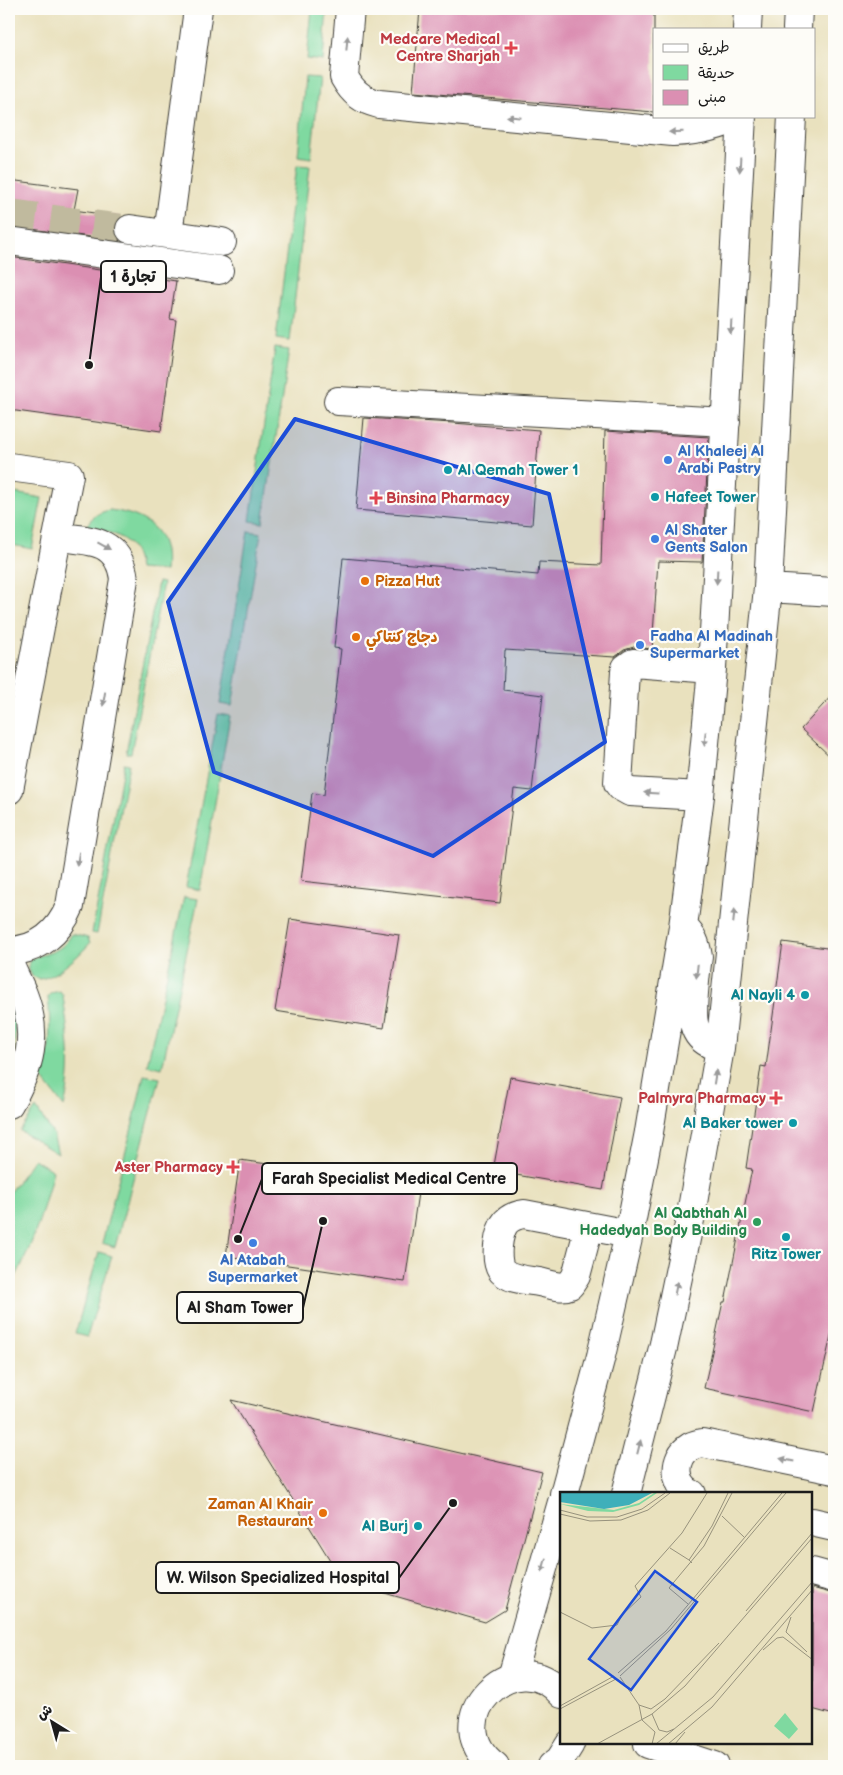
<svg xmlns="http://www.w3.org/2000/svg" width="843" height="1775" font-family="'Balsamiq Sans','Playpen Sans Arabic',sans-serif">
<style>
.green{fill:#7fd9a0;stroke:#4e7a5e}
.building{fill:#db8fb2}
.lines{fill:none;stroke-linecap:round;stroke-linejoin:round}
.minor-tunnel{stroke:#c0ba9e;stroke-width:28;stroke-dasharray:28 14;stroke-linecap:butt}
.minor-casing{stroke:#3b3a34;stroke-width:30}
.major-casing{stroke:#3b3a34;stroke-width:30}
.minor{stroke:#fff;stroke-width:28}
.major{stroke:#fff;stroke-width:28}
.oneway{fill:#999}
.marked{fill:#1d4ed8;fill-opacity:0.2;stroke:#1d4ed8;stroke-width:4;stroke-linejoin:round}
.health-dot{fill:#e0444e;stroke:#fdfcf7;stroke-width:2}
.shop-dot{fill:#3f7fe0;stroke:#fdfcf7;stroke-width:2}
.culture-dot{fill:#0f9aa8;stroke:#fdfcf7;stroke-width:2}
.food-dot{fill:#e8710a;stroke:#fdfcf7;stroke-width:2}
.leisure-dot{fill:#2e9e5b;stroke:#fdfcf7;stroke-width:2}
.labels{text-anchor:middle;stroke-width:4.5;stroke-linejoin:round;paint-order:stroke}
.health-label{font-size:15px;font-weight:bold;fill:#be3a42;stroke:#fdfcf7;text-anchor:end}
.shop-label{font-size:15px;font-weight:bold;fill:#366cbe;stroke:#fdfcf7;text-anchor:start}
.culture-label{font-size:15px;font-weight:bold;fill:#0d838f;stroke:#fdfcf7;text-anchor:end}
.food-label{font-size:15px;font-weight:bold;fill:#c56008;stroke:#fdfcf7;text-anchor:start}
.leisure-label{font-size:15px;font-weight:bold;fill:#27864d;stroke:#fdfcf7;text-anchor:end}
.inset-road{fill:none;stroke:#97927d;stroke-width:1}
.view{fill:#1d4ed8;fill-opacity:0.15;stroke:#1d4ed8;stroke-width:2.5}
.inset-edge{fill:none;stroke:#1c1c1c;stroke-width:2.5}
.leader{fill:none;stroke:#1c1c1c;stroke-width:2}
.callout-dot{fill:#1c1c1c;stroke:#fdfcf7;stroke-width:2}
.callout{fill:#fdfcf7;stroke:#1c1c1c;stroke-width:2}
.callout-label{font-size:16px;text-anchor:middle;font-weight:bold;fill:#1c1c1c}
</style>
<rect width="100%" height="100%" fill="#fdfcf7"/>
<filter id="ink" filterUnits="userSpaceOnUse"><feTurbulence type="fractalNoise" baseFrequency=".02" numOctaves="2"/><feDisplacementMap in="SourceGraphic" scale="10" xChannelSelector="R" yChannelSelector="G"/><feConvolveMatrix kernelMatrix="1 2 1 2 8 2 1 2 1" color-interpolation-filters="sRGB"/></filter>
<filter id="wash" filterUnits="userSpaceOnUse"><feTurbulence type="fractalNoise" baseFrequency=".0096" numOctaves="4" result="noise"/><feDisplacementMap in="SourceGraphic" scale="20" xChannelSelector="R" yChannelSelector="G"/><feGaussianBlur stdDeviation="1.12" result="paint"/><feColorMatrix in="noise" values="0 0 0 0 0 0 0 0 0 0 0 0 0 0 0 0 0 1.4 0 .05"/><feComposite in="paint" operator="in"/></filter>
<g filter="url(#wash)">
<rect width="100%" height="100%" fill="#e9e1be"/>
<path class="green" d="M 312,9 L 327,9 L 323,61 L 307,59 Z
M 305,77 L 320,78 L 311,158 L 298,156 Z
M 297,165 L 310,166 L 290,341 L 276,339 Z
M 275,348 L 289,350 L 263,523 L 250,521 Z
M 9,492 L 42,498 L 32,549 L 12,545 L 9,561 Z
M 110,510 C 147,515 170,531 165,571 L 139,569 C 135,536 114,533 86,527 C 91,517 99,512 110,510 Z
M 248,531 L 261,533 L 232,706 L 220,704 Z
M 158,582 L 163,583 L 131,753 L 126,753 Z
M 218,714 L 230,716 L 200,890 L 186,887 Z
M 124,763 L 129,764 L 97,934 L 92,933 Z
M 184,897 L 198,899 L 162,1068 L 147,1065 Z
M 72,934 L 88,938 L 90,943 C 80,955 55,978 39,979 L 32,976 L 28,968 L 31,959 C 50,951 60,954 72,934 Z
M 60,991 L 63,995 C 68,1034 74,1067 64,1107 L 42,1078 C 51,1051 51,1026 48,997 L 51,993 Z
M 14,1010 L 16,1015 L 14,1053 L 10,1055 L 9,1055 L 9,1011 Z
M 144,1075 L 160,1078 L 115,1247 L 102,1243 L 131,1131 Z
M 36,1108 L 53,1134 L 58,1154 L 20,1131 Z
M 34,1159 L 53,1171 C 43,1212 31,1252 9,1289 L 9,1193 Z
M 99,1252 L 112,1256 L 87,1337 L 75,1334 Z"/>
<g id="blocks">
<path class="building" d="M 420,9 L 654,9 L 654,112 L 413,92 Z
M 9,180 L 78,189 L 74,210 L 121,217 L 117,220 L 115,227 L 115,234 L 120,241 L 9,226 Z
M 9,257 L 176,281 L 170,319 L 176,320 L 161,431 L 9,410 Z
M 364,418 L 453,423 L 539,430 L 532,525 L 356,510 Z
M 605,431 L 709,437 L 702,562 L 658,561 L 652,649 L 634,647 L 624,650 L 615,657 L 505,650 L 503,690 L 543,695 L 532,791 L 514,789 L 500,903 L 301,881 L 312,793 L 324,795 L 341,649 L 334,648 L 343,558 L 538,575 L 539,562 L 601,565 Z
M 834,693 L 834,760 L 801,729 Z
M 290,919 L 399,935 L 384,1028 L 275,1011 Z
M 783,942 L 834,949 L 834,1322 L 814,1412 L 704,1388 L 723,1302 L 725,1302 L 752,1169 L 746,1168 L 761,1066 L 766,1067 Z
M 510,1077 L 620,1097 L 603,1190 L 493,1171 Z
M 240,1160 L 419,1186 L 405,1282 L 226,1256 Z
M 231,1400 L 542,1472 L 505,1610 L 485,1622 L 343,1581 Z
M 812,1588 L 834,1594 L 834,1715 L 812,1709 Z"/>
</g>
</g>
<g filter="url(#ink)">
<use href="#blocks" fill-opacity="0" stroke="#3b3a34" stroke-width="1"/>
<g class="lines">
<path class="minor-tunnel" d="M 9,213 L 130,229"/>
<g class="minor-casing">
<path id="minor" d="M 350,9 L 344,77 C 353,93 362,100 379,104 L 673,132 C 697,131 718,127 740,116
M 747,29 L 748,9
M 797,29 L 798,9
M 130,229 L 222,242
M 168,234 L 198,9
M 9,241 L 219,270
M 338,401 L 726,422
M 9,467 L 69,475 L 9,790
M 768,588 L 834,592
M 700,796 L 630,792 L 621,787 L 618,783 L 625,672 L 626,668 L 633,663 L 712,669
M 683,927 C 693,936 696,944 698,957 C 696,969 695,981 694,993 C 692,1020 690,1039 720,1048
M 9,951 C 38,950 59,933 70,906 L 124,579 C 119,539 89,540 57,537
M 9,963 C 13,973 19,984 23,994 C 39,1035 30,1068 9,1104
M 589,1227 L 576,1276 L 570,1285 C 561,1289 549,1284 539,1282 C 528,1280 511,1280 502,1271 C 494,1261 498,1231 506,1222 C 511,1217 517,1215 524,1214 L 629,1234
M 564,1494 L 601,1356 L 629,1234 L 649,1132 L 683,927 L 700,796 L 712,669 L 742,116
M 626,1494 L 664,1344 L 690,1220 L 720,1048 L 768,588 L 792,116
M 692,1494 C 673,1486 673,1457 690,1447 C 693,1445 698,1444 702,1443 L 834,1470
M 812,1522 L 834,1527
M 812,1572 L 834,1578
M 512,1677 L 562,1502"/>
</g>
<g class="major-casing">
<path id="major" d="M 648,1744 L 715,1766
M 495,1766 C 434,1720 516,1639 562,1694
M 552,1766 L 560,1760 L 570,1744"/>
</g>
<use href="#minor" class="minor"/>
<use href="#major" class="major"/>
</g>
<defs><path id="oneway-solid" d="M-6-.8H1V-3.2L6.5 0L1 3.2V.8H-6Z" transform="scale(1.25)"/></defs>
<g class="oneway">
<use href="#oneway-solid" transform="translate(347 43) rotate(-85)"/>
<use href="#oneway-solid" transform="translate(514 117) rotate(-174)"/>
<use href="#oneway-solid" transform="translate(676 132) rotate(179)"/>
<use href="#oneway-solid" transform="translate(740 165) rotate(93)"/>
<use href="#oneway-solid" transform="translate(731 327) rotate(93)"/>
<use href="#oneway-solid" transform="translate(104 546) rotate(29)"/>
<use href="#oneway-solid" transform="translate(717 577) rotate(93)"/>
<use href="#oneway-solid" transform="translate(104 699) rotate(99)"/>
<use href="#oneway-solid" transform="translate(705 739) rotate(95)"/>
<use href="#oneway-solid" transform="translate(651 793) rotate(-176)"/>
<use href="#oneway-solid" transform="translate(78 859) rotate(99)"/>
<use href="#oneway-solid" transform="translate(734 916) rotate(-84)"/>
<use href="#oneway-solid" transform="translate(697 971) rotate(96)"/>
<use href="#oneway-solid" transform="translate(715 1077) rotate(-81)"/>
<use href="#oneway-solid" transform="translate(676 1288) rotate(-78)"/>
<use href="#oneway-solid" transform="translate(639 1447) rotate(-76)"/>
<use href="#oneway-solid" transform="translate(787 1460) rotate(-168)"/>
<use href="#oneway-solid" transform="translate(544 1565) rotate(106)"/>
</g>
</g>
<path class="marked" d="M 295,419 L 549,494 L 605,742 L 433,856 L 214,772 L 168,602 Z"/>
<g class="health-dot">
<path d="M508.5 40.5h5v5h5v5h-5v5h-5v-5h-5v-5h5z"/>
<path d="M373.5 490.5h5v5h5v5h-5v5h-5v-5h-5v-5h5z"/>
<path d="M773.5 1090.5h5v5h5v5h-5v5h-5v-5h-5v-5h5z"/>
<path d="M230.5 1159.5h5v5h5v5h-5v5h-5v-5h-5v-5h5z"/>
</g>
<g class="shop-dot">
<circle cx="668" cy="460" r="5"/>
<circle cx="655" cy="539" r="5"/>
<circle cx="640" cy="645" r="5"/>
<circle cx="253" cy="1243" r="5"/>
</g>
<g class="culture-dot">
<circle cx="448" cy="470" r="5"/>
<circle cx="655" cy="497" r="5"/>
<circle cx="805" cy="995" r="5"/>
<circle cx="793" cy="1123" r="5"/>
<circle cx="786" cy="1237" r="5"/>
<circle cx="418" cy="1526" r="5"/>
</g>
<g class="food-dot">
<circle cx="365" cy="581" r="5"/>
<circle cx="356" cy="637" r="5"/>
<circle cx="323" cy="1513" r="5"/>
</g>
<circle class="leisure-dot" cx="757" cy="1222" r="5"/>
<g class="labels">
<g class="health-label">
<text x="500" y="44">Medcare Medical<tspan x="500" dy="17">Centre Sharjah</tspan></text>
<text x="386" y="503" text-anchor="start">Binsina Pharmacy</text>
<text x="766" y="1103">Palmyra Pharmacy</text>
<text x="223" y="1172">Aster Pharmacy</text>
</g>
<g class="shop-label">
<text x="678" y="456">Al Khaleej Al<tspan x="678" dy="17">Arabi Pastry</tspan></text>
<text x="665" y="535">Al Shater<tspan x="665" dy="17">Gents Salon</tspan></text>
<text x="650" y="641">Fadha Al Madinah<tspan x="650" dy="17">Supermarket</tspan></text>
<text x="253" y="1265" text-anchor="middle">Al Atabah<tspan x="253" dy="17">Supermarket</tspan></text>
</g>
<g class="culture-label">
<text x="458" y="475" text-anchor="start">Al Qemah Tower 1</text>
<text x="665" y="502" text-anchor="start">Hafeet Tower</text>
<text x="795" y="1000">Al Nayli 4</text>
<text x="783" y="1128">Al Baker tower</text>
<text x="786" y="1259" text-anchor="middle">Ritz Tower</text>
<text x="408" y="1531">Al Burj</text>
</g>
<g class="food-label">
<text x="375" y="586">Pizza Hut</text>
<text x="366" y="642">دجاج كنتاكي</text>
<text x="313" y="1509" text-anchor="end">Zaman Al Khair<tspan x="313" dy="17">Restaurant</tspan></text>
</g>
<g class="leisure-label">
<text x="747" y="1218">Al Qabthah Al<tspan x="747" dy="17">Hadedyah Body Building</tspan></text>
</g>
</g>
<g transform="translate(560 1492)">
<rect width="252" height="252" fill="#e9e1be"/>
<path d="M 94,1 L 97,1 L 79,13 L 53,20 L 28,19 L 0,12 L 54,18 L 79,11 ZM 225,221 L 238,237 L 229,247 L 214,234 Z" fill="#7fd9a0"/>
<path d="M 0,1 L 92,1 L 69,13 L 44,17 L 0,10 Z" fill="#3fafba"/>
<path class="inset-road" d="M 0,18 L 27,25 L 57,25 L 82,17 L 105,1M 0,22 L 30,29 L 61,28 L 88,18 L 110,1M 162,24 L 184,45M 110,56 L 129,68M 132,71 L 129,68 L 152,34 L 168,1M 128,112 L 109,96 L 144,54 L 172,1M 186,119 L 253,40M 0,120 L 32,136 L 57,133 L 62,123 L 81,105 L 75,94 L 122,41 L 147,1M 231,125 L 226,140 L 247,160M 203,158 L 217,146 L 223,145 L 253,168M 58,181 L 106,139 L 222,1M 60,184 L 111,137 L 226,1M 60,185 L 79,213 L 82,228M 79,213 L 91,217 L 105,207 L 159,151M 0,214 L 54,184M 0,217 L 56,187M 92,222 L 99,238 L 107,240 L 114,237M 82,228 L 95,240 L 92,252M 37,252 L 92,222 L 125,194 L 253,45M 96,252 L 153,205 L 253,89M 108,252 L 152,215 L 253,97M 115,252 L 125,240"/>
<path class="view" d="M 95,79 L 137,110 L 71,198 L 29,167 Z"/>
<rect width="252" height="252" class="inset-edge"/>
</g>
<path class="leader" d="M89 365L101 277M238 1239L262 1179M323 1221L303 1308M453 1503L399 1578"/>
<g class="callout-dot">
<circle cx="89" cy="365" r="5"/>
<circle cx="238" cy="1239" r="5"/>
<circle cx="323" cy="1221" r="5"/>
<circle cx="453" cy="1503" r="5"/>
</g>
<g class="callout">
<rect x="101" y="261" width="65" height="31" rx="5"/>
<rect x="262" y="1163" width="255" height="31" rx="5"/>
<rect x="177" y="1292" width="126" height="31" rx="5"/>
<rect x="156" y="1562" width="243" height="31" rx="5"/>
</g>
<g class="callout-label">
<text x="133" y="282">تجارة 1</text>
<text x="389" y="1184">Farah Specialist Medical Centre</text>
<text x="240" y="1313">Al Sham Tower</text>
<text x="278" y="1583">W. Wilson Specialized Hospital</text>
</g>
<rect width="843" height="1775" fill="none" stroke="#fdfcf7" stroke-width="30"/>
<rect x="653" y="28" width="162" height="90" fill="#fdfcf7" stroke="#a3a29f"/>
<rect x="663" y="44" width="25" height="8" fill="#ffffff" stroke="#a3a29f"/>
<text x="698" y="52" font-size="15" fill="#1c1c1c">طريق</text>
<rect x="663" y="65" width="25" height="15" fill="#7fd9a0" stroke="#a3a29f"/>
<text x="698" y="78" font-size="15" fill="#1c1c1c">حديقة</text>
<rect x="663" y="90" width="25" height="15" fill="#db8fb2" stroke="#a3a29f"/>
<text x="698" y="102" font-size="15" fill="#1c1c1c">مبنى</text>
<g transform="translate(52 1722) rotate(323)" stroke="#fdfcf7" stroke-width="4" paint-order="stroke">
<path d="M0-4L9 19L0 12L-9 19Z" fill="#1c1c1c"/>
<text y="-8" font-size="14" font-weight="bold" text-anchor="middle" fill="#1c1c1c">ش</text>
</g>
</svg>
